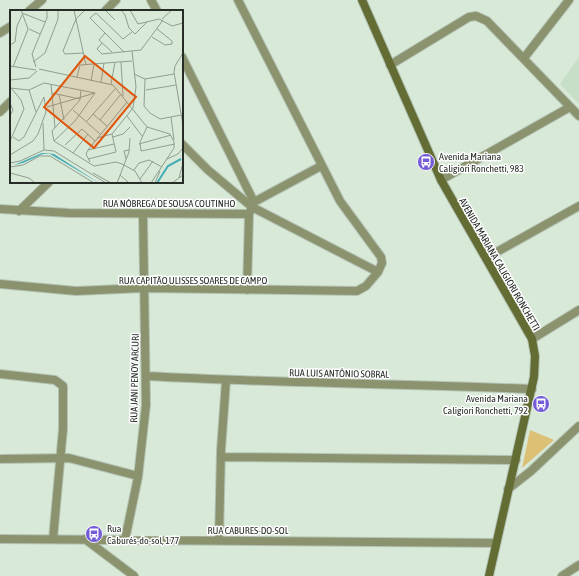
<svg xmlns="http://www.w3.org/2000/svg" width="579" height="576" font-family="'Asap Condensed',sans-serif">
<style>
.built{fill:#c7dec7}
.green{fill:#dcc076}
.lines{fill:none;stroke-linecap:round;stroke-linejoin:round}
.street-casing{stroke:#b4c3b5;stroke-width:10}
.secondary-casing{stroke:#b4c3b5;stroke-width:10}
.street{stroke:#8b936e;stroke-width:8}
.secondary{stroke:#626c33;stroke-width:8}
.labels{text-anchor:middle;stroke-width:3;stroke-linejoin:round;paint-order:stroke}
.poi-label{font-size:10px;fill:#262d27;stroke:#fff;text-anchor:start}
.street-label{font-size:10px;fill:#262d27;stroke:#fff}
.inset-river{fill:none;stroke:#45adb6;stroke-width:2}
.inset-road{fill:none;stroke:#919e91;stroke-width:1}
.view{fill:#de570d;fill-opacity:0.15;stroke:#de570d;stroke-width:2}
.inset-edge{fill:none;stroke:#262d27;stroke-width:2}
</style>
<rect width="100%" height="100%" fill="#d8e9d8"/>
<path class="built" d="M 579,57 L 579,104 L 560,84 Z"/>
<path class="green" d="M 530,430 L 554,440 L 522,468 Z"/>
<g class="lines">
<g class="street-casing">
<path id="street" d="M 151,0 L 157,11
M 29,11 L 42,0
M 105,11 L 116,0
M 0,33 L 11,26
M 182,57 L 254,202
M 524,58 L 569,0
M 390,65 L 469,17 L 476,16 L 487,21 L 579,116
M 0,112 L 11,101
M 182,144 L 208,170 L 252,207 L 378,272
M 441,180 L 570,107
M 0,209 L 69,213 L 249,214 L 254,202 L 321,166
M 19,211 L 49,182
M 486,258 L 579,206
M 0,284 L 76,291 L 144,288 L 357,291 L 366,286 L 378,272 L 382,263 L 381,257 L 340,201 L 238,0
M 247,290 L 249,214
M 532,339 L 579,310
M 0,374 L 55,380 L 63,386 L 63,429 L 53,539
M 146,376 C 274,383 403,384 532,389
M 221,457 L 516,460
M 0,459 L 69,458 L 138,476
M 508,489 L 531,471 L 579,426
M 0,539 L 496,543
M 85,539 L 134,576
M 125,540 L 138,477 L 146,405 L 143,214
M 219,540 L 221,450 L 226,381
M 562,576 L 579,565"/>
</g>
<g class="secondary-casing">
<path id="secondary" d="M 362,0 L 441,180 L 532,339 L 535,356 L 534,377 L 489,576"/>
</g>
<use href="#street" class="street"/>
<use href="#secondary" class="secondary"/>
</g>
<defs>
<g id="bus-disc" transform="scale(0.9)"><circle r="9.5" fill="#735cd6" stroke="#fff"/><path d="M-5-6H5V4H4V6H2V4H-2V6H-4V4H-5ZM-3.5-4V0h7V-4ZM-3.5 1.2v1.5H-2V1.2ZM2 1.2v1.5H3.5V1.2Z" fill="#fff"/></g>
</defs>
<g fill-rule="evenodd">
<use href="#bus-disc" x="426" y="162"/>
<use href="#bus-disc" x="541" y="404"/>
<use href="#bus-disc" x="94" y="534"/>
</g>
<g class="labels">
<g class="poi-label">
<text x="439" y="160">Avenida Mariana<tspan x="439" dy="12">Caligiori Ronchetti, 983</tspan></text>
<text x="528" y="402" text-anchor="end">Avenida Mariana<tspan x="528" dy="12">Caligiori Ronchetti, 792</tspan></text>
<text x="107" y="532">Rua<tspan x="107" dy="12">Caburés-do-sol, 177</tspan></text>
</g>
<g class="street-label">
<text x="169" y="207">RUA NÓBREGA DE SOUSA COUTINHO</text>
<text transform="translate(500 264) rotate(60)" y="4">AVENIDA MARIANA CALIGIORI RONCHETTI</text>
<text x="193" y="284">RUA CAPITÃO ULISSES SOARES DE CAMPO</text>
<text transform="translate(339 373) rotate(1)" y="4">RUA LUIS ANTÔNIO SOBRAL</text>
<text transform="translate(134 378) rotate(-89)" y="4">RUA JANI PENOY ARCURI</text>
<text x="248" y="534">RUA CABURES-DO-SOL</text>
</g>
</g>
<g transform="translate(10 10)">
<rect width="173" height="173" fill="#d8e9d8"/>
<path d="M 32,143 L 44,144 L 89,173 L 40,144 L 33,144 L 13,153 L 4,155 Z" fill="#45adb6"/>
<path class="inset-river" d="M 147,173 L 158,156 L 171,149"/>
<path class="inset-road" d="M 64,0 L 76,55M 95,0 L 105,10M 111,0 L 115,5 L 119,18 L 125,24 L 137,12M 120,0 L 128,14 L 149,9 L 162,16 L 173,13M 12,3 L 35,12M 152,9 L 162,0M 19,19 L 30,24M 95,23 L 89,30 L 102,42M 142,27 L 155,35 L 162,34 L 162,31 L 147,19M 92,33 L 87,39 L 92,44 L 131,40 L 153,10M 0,35 L 5,32 L 7,16 L 12,5M 114,42 L 80,8 L 86,3 L 113,29 L 122,22M 73,43 L 55,44 L 53,41 L 66,9 L 75,0M 173,43 L 165,56 L 164,62 L 173,115M 23,52 L 35,43 L 48,9 L 48,0M 111,52 L 113,86M 0,56 L 26,60M 3,57 L 18,19 L 11,0M 26,57 L 22,44 L 37,8 L 37,0M 29,59 L 103,75 L 137,117 L 160,124 L 164,132 L 164,138 L 141,173M 124,64 L 135,69 L 164,64M 67,67 L 70,55 L 122,51M 135,69 L 134,96 L 140,103 L 150,109 L 171,105M 0,70 L 19,68 L 27,61M 81,71 L 84,54M 91,72 L 94,53M 41,74 L 45,118M 101,74 L 105,52M 0,78 L 19,80 L 34,73 L 85,83M 19,80 L 26,102M 136,80 L 166,75M 42,83 L 70,89M 49,84 L 54,110M 0,93 L 3,100 L 0,106M 37,97 L 85,83M 63,100 L 90,124M 83,104 L 97,116M 117,106 L 132,126M 161,107 L 164,130M 90,110 L 111,84M 77,111 L 106,78M 33,113 L 34,140M 137,117 L 130,132 L 131,141 L 165,134M 3,127 L 9,131 L 14,127 L 34,87M 103,127 L 113,124 L 120,117M 87,128 L 102,124 L 123,98 L 126,77 L 122,41M 0,131 L 14,99 L 11,90 L 1,78M 44,131 L 84,156 L 106,152 L 112,154 L 125,161 L 132,173M 44,131 L 65,111 L 85,83M 44,131 L 42,121 L 70,90 L 71,80M 129,134 L 161,125M 55,135 L 72,119 L 85,131M 78,140 L 104,134M 63,143 L 78,124M 0,145 L 23,131 L 28,124 L 36,102 L 34,87M 78,149 L 106,142 L 102,124M 116,149 L 114,141 L 119,140M 157,149 L 168,144 L 173,138M 80,152 L 76,144 L 78,140 L 117,92M 0,153 L 10,151 L 34,140 L 44,141 L 96,173M 0,157 L 13,155 L 30,146 L 40,146 L 84,173M 124,160 L 129,153 L 139,150 L 152,157M 0,163 L 19,168 L 25,173M 83,163 L 101,173M 110,165 L 119,173M 169,168 L 173,153M 130,169 L 143,151M 107,173 L 119,142 L 120,128M 145,173 L 150,161M 162,173 L 173,165"/>
<path class="view" d="M 75,46 L 126,87 L 84,138 L 34,97 Z"/>
<rect width="173" height="173" class="inset-edge"/>
</g>
</svg>
